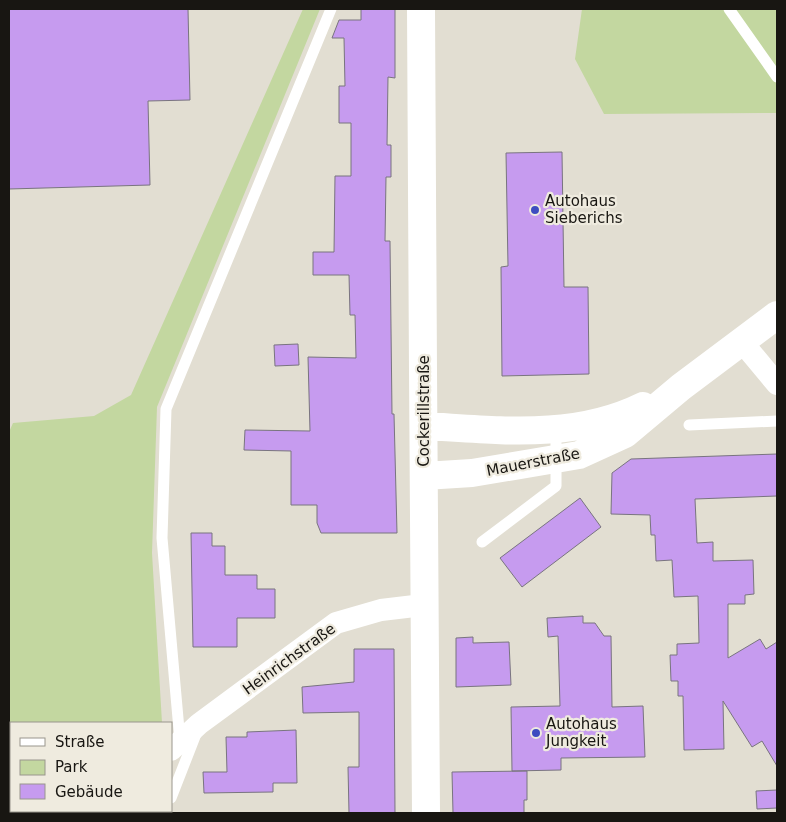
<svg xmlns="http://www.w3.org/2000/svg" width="786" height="822" font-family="'DejaVu Sans',sans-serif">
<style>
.green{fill:#c3d7a0}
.building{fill:#c69bef;stroke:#79747f}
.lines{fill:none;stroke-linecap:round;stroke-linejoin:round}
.lane{stroke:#fff;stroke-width:11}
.street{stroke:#fff;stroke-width:22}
.secondary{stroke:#fff;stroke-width:28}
.poi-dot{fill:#3d4cc0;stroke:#efebdf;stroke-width:2}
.labels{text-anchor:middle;stroke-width:4.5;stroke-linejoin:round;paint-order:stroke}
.poi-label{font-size:15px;fill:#181612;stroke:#efebdf;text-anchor:start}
.street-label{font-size:15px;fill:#181612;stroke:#efebdf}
</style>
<rect width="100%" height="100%" fill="#e2ded2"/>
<path class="green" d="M 303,9 L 320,9 L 157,407 L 152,553 L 162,723 L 11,723 L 11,811 L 61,811 L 58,813 L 9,813 L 9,432 L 13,423 L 94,416 L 131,395 Z
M 582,9 L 777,9 L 777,113 L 604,114 L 575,59 Z"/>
<path class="building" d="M 9,9 L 188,9 L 190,100 L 148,101 L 150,185 L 9,189 Z
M 361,9 L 395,9 L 395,78 L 388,77 L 387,145 L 391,145 L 391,177 L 386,177 L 385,241 L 390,241 L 392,414 L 394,414 L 397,533 L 321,533 L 317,523 L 317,505 L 291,505 L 291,451 L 244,450 L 245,430 L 310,431 L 308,357 L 356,358 L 355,315 L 350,315 L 349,275 L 313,275 L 313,252 L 334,252 L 335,176 L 351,176 L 351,123 L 339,123 L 339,86 L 345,86 L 344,38 L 332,38 L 339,20 L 361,20 Z
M 562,152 L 564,287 L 588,287 L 589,374 L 502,376 L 501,267 L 508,266 L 506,153 Z
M 298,344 L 299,365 L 275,366 L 274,345 Z
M 777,454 L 777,496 L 695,499 L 697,543 L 713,542 L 713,561 L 753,560 L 754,594 L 745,595 L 745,604 L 728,604 L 728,658 L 760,639 L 766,649 L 777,642 L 777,766 L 762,741 L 752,747 L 723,701 L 724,749 L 684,750 L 683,696 L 678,696 L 678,681 L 671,681 L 670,655 L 677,655 L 677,644 L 699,643 L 698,596 L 674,597 L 672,560 L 656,561 L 655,535 L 651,535 L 650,515 L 611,514 L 612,473 L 631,459 Z
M 580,498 L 601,527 L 522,587 L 500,558 Z
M 191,533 L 212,533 L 212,546 L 225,546 L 225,575 L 257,575 L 257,589 L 275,589 L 275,618 L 237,618 L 237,647 L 193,647 Z
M 583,616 L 583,623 L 595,623 L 604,636 L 611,636 L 612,707 L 643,706 L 645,757 L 561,758 L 561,770 L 512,771 L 511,707 L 560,706 L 558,636 L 548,637 L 547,618 Z
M 473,637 L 473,643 L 509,642 L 511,685 L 456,687 L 456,638 Z
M 354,649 L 394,649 L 395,813 L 349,813 L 348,767 L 359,767 L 359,712 L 303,713 L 302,687 L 354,682 Z
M 296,730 L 297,783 L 273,783 L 273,792 L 204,793 L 203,772 L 227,772 L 226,737 L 247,737 L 247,732 Z
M 527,771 L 527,800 L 524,800 L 524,813 L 453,813 L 452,772 Z
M 777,790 L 777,808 L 757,809 L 756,791 Z"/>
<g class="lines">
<path class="lane" d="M 729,9 L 777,77
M 689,425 L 777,421
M 482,542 L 556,486 L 556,430
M 180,741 L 162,538 L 166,409 L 331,9
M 171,798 L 196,734
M 165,813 L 166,811"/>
<path class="street" d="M 742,342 L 777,384
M 171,750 L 199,724 L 336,623 L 381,610 L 423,605
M 103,813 L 105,811"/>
<path class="secondary" d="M 421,9 C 424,277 422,545 426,813
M 424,426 C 499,430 574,440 643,406
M 424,476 L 472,473 L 579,455 L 625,434 L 681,387 L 777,315"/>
</g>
<g class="poi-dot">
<circle cx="535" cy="210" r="5"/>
<circle cx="536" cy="733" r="5"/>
</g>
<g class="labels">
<g class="poi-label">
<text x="545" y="206">Autohaus<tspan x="545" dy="17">Sieberichs</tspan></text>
<text x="546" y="729">Autohaus<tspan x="546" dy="17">Jungkeit</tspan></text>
</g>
<g class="street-label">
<text transform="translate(424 411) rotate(-90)" y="5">Cockerillstraße</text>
<text transform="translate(533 462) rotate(-11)" y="5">Mauerstraße</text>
<text transform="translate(289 659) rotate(-36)" y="5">Heinrichstraße</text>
</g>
</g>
<rect width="786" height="822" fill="none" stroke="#181612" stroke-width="20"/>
<rect x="10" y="722" width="162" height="90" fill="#efebdf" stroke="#99968d"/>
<rect x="20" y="738" width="25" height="8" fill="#ffffff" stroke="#99968d"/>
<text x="55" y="747" font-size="15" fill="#181612">Straße</text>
<rect x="20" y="760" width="25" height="15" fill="#c3d7a0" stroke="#99968d"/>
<text x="55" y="772" font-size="15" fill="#181612">Park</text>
<rect x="20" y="784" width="25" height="15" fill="#c69bef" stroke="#99968d"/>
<text x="55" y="797" font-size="15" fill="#181612">Gebäude</text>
</svg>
